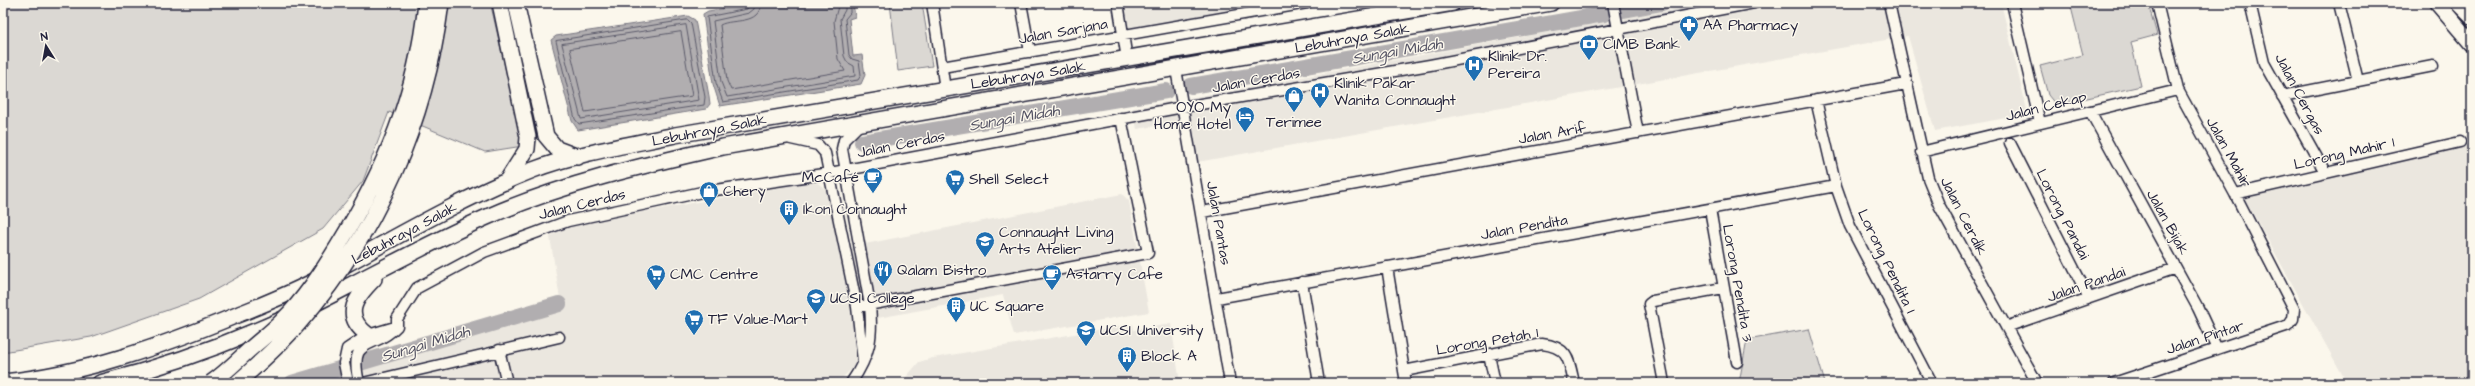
<svg xmlns="http://www.w3.org/2000/svg" width="2475" height="386" font-family="'Architects Daughter',sans-serif">
<style>
.built{fill:#ebe7df}
.green{fill:#dbd8d3;stroke:#7e7d87}
.water{fill:#b1aeb0;stroke:#787681}
.lines{fill:none;stroke-linecap:round;stroke-linejoin:round}
.shore{stroke:#5b5a6a;stroke-width:1}
.river{stroke:#b1aeb0;stroke-width:16}
.minor-casing{stroke:#22223b;stroke-width:13}
.highway-casing{stroke:#22223b;stroke-width:18}
.minor{stroke:#fbf7ec;stroke-width:10}
.highway{stroke:#fbf7ec;stroke-width:15}
.highway-bridge-casing{stroke:#22223b;stroke-width:18;stroke-linecap:butt}
.highway-bridge{stroke:#fbf7ec;stroke-width:15}
.labels{text-anchor:middle;stroke-width:3;stroke-linejoin:round;paint-order:stroke}
.poi-label{font-size:15px;fill:#22223b;stroke:#fbf7ec;text-anchor:start}
.street-label{font-size:15px;fill:#22223b;stroke:#fbf7ec}
.water-label{font-size:16px;font-style:italic;fill:#545364;stroke:#fbf7ec}
</style>
<rect width="100%" height="100%" fill="#fbf7ec"/>
<filter id="ink" filterUnits="userSpaceOnUse"><feTurbulence type="fractalNoise" baseFrequency=".025" numOctaves="2"/><feDisplacementMap in="SourceGraphic" scale="8" xChannelSelector="R" yChannelSelector="G"/><feConvolveMatrix kernelMatrix="1 2 1 2 8 2 1 2 1" color-interpolation-filters="sRGB"/></filter>
<g filter="url(#ink)">
<path class="built" d="M 1115,3 L 1312,3 L 1120,39 Z
M 1707,3 L 2001,3 L 2028,114 L 1935,131 L 1908,36 L 1186,164 L 1179,122 L 1137,129 L 1133,108 Z
M 2472,144 L 2472,383 L 2347,383 L 2244,197 Z
M 815,181 L 828,191 L 839,249 L 1122,194 L 1129,201 L 1149,312 L 1014,335 L 1003,295 L 856,322 L 857,364 L 842,378 L 814,383 L 308,383 L 562,311 L 550,237 L 564,226 Z
M 1133,324 L 1134,330 L 1171,324 L 1180,383 L 901,383 L 919,362 L 933,358 Z"/>
<path class="green" d="M 3,3 L 466,3 L 491,6 L 523,146 L 485,152 L 389,112 L 363,181 L 323,229 L 199,299 L 91,337 L 3,352 Z
M 890,3 L 922,3 L 932,66 L 898,71 Z
M 2070,3 L 2148,3 L 2157,35 L 2131,42 L 2141,86 L 2056,105 L 2048,95 L 2040,66 L 2083,55 Z
M 1809,329 L 1825,383 L 1739,383 L 1747,340 Z"/>
<path class="water" d="M 758,3 L 853,3 L 855,17 L 849,19 L 853,56 L 862,55 L 865,75 L 861,84 L 720,106 L 713,84 L 703,14 L 708,11 Z
M 688,16 L 695,20 L 709,96 L 710,104 L 706,109 L 578,130 L 572,121 L 551,40 L 556,36 Z"/>
<g class="lines">
<path class="shore" d="M 750,3 L 747,9 L 707,17 L 716,83 L 723,102 L 858,80 L 861,75 L 859,61 L 852,59 L 849,55 L 845,19 L 850,13 L 850,3
M 755,3 L 754,9 L 749,13 L 713,21 L 721,82 L 727,97 L 855,76 L 854,66 L 847,62 L 844,56 L 840,19 L 845,10 L 845,3
M 761,3 C 760,26 733,18 720,25 L 727,81 L 731,90 L 845,71 L 838,59 L 834,21 L 839,3
M 688,20 L 691,23 L 705,97 L 704,105 L 579,124 L 575,119 L 556,41 Z
M 686,25 L 699,100 L 581,119 L 562,44 Z
M 681,32 L 692,96 L 585,112 L 570,49 Z"/>
<path class="river" d="M 1624,10 L 1662,3
M 1191,86 L 1604,14
M 862,142 L 1166,91
M 292,383 L 559,304"/>
<g class="minor-casing">
<path id="minor" d="M 932,3 L 945,89
M 1021,3 L 1030,52
M 1118,3 L 1127,59
M 1613,3 L 1638,133
M 1889,3 L 1928,178 L 1939,205 L 2037,383
M 2012,3 L 2040,123
M 2250,3 L 2264,63 L 2325,172
M 2339,3 L 2358,81
M 942,67 L 1307,3
M 1176,69 L 1230,383
M 2282,96 L 2433,66
M 1816,100 L 1836,186 L 1850,226 L 1932,383
M 2090,111 L 2198,308 L 2217,349
M 791,139 L 818,145 L 825,153 L 857,307 L 863,361
M 2010,143 L 2089,298
M 1921,152 L 2178,90
M 2235,194 L 2460,142
M 1710,209 L 1737,362
M 1202,212 L 1906,84
M 1387,267 L 1406,383
M 1302,282 L 1319,383
M 1217,298 L 1836,186
M 857,307 L 1148,253 L 1121,118
M 2006,327 L 2176,268
M 499,350 L 507,383
M 1489,355 L 1495,383
M 1404,371 L 1542,344 C 1569,347 1569,361 1574,383
M 348,383 L 344,363 L 347,349 L 368,335 L 395,327
M 359,383 C 348,334 373,352 397,326 L 397,319 L 417,288 L 484,252 L 568,221 L 702,192 L 830,173 L 1183,107 L 1430,65 L 1754,3
M 363,383 L 559,337
M 851,383 C 870,355 873,338 870,305 L 842,149 L 844,140 L 860,124
M 1664,383 L 1649,304 L 1653,301 L 1723,288
M 2114,383 L 2289,325 L 2293,319 L 2294,309 L 2235,194 L 2178,90 L 2157,3"/>
</g>
<g class="highway-casing">
<path id="highway" d="M 500,3 L 528,137 L 527,149 L 506,182
M 516,3 L 546,136 L 557,149 L 578,157
M 2437,3 L 2472,44
M 2458,3 L 2472,17
M 341,267 C 403,233 467,196 533,170 C 578,153 628,145 675,135 L 1453,3
M 314,304 C 371,275 428,243 487,217 C 562,184 644,165 723,147 L 1551,3
M 368,335 C 341,315 356,297 374,279
M 3,382 C 84,374 162,346 237,315 C 264,304 292,293 318,279
M 100,383 C 164,367 223,346 283,319"/>
</g>
<use href="#minor" class="minor"/>
<use href="#highway" class="highway"/>
<g class="highway-bridge-casing">
<path id="highway-bridge" d="M 211,383 C 224,374 236,362 248,351 C 259,341 271,332 282,321 C 304,300 322,272 338,246 C 385,170 417,93 426,3
M 237,383 C 258,364 279,346 298,324 C 377,235 426,121 441,3"/>
</g>
<use href="#highway-bridge" class="highway-bridge"/>
</g>
</g>
<defs>
<g id="pharmacy-pin" transform="scale(1)"><path d="M0 17L-7.5 6A9.5 9.5 0 1 1 7.5 6Z" fill="#1f6fb2" stroke="#fbf7ec"/><path d="M-2-6h4v4h4v4h-4v4h-4v-4h-4v-4h4Z" fill="#fff"/></g>
<g id="bank-pin" transform="scale(1)"><path d="M0 17L-7.5 6A9.5 9.5 0 1 1 7.5 6Z" fill="#1f6fb2" stroke="#fbf7ec"/><path d="M-6-4H6V4H-6ZM0-2.3a2.3 2.3 0 1 0 0 4.6a2.3 2.3 0 1 0 0-4.6Z" fill="#fff"/></g>
<g id="hospital-pin" transform="scale(1)"><path d="M0 17L-7.5 6A9.5 9.5 0 1 1 7.5 6Z" fill="#1f6fb2" stroke="#fbf7ec"/><path d="M-5-5h3v3.5h4V-5h3V5h-3V1.5h-4V5h-3Z" fill="#fff"/></g>
<g id="shop-pin" transform="scale(1)"><path d="M0 17L-7.5 6A9.5 9.5 0 1 1 7.5 6Z" fill="#1f6fb2" stroke="#fbf7ec"/><path d="M-5-2.5h2.3a2.7 3.5 0 0 1 5.4 0H5L5.5 6h-11ZM-1.5-2.5h3a1.5 2.3 0 0 0-3 0Z" fill="#fff"/></g>
<g id="hotel-pin" transform="scale(1)"><path d="M0 17L-7.5 6A9.5 9.5 0 1 1 7.5 6Z" fill="#1f6fb2" stroke="#fbf7ec"/><path d="M-6-4.5h1.5V1H6V5H4.5V3h-9V5H-6ZM-4 0a1.8 1.8 0 1 1 3.6 0ZM.5 0V-2.5h3Q6-2.5 6 0Z" fill="#fff"/></g>
<g id="cafe-pin" transform="scale(1)"><path d="M0 17L-7.5 6A9.5 9.5 0 1 1 7.5 6Z" fill="#1f6fb2" stroke="#fbf7ec"/><path d="M-5.5-4.5H6V0H3Q3 3.5 0 3.5H-2.5Q-5.5 3.5-5.5 0ZM3-3.2v2h1.7v-2ZM-6 4.5H4V6H-6Z" fill="#fff"/></g>
<g id="supermarket-pin" transform="scale(1)"><path d="M0 17L-7.5 6A9.5 9.5 0 1 1 7.5 6Z" fill="#1f6fb2" stroke="#fbf7ec"/><path d="M-6-5.5h2.5l.6 2H6L4.5 2H-2.5L-4.4-4H-6ZM-1.5 3.2a1.3 1.3 0 1 0 .1 0ZM3 3.2a1.3 1.3 0 1 0 .1 0Z" fill="#fff"/></g>
<g id="building-pin" transform="scale(1)"><path d="M0 17L-7.5 6A9.5 9.5 0 1 1 7.5 6Z" fill="#1f6fb2" stroke="#fbf7ec"/><path d="M-4-6H4V6H1V3H-1V6H-4ZM-2.5-4.3h1.7v1.8h-1.7ZM.8-4.3h1.7v1.8H.8ZM-2.5-1h1.7V.8h-1.7ZM.8-1h1.7V.8H.8Z" fill="#fff"/></g>
<g id="school-pin" transform="scale(1)"><path d="M0 17L-7.5 6A9.5 9.5 0 1 1 7.5 6Z" fill="#1f6fb2" stroke="#fbf7ec"/><path d="M0-5L7-2L0 1L-7-2ZM-4 1L0 2.5L4 1V4Q0 6-4 4Z" fill="#fff"/></g>
<g id="restaurant-pin" transform="scale(1)"><path d="M0 17L-7.5 6A9.5 9.5 0 1 1 7.5 6Z" fill="#1f6fb2" stroke="#fbf7ec"/><path d="M-5-6h1v4h1v-4h1v4h1v-4h1v5L-1.5 .5V6h-2V.5L-5-1ZM5-6V6H3V1.5H1.5Q1.5-4 5-6Z" fill="#fff"/></g>
<g id="university-pin" transform="scale(1)"><path d="M0 17L-7.5 6A9.5 9.5 0 1 1 7.5 6Z" fill="#1f6fb2" stroke="#fbf7ec"/><path d="M0-5L7-2L0 1L-7-2ZM-4 1L0 2.5L4 1V4Q0 6-4 4Z" fill="#fff"/></g>
</defs>
<g fill-rule="evenodd">
<use href="#pharmacy-pin" x="1689" y="25"/>
<use href="#bank-pin" x="1589" y="44"/>
<use href="#hospital-pin" x="1474" y="65"/>
<use href="#hospital-pin" x="1320" y="92"/>
<use href="#shop-pin" x="1294" y="96"/>
<use href="#hotel-pin" x="1245" y="116"/>
<use href="#cafe-pin" x="873" y="177"/>
<use href="#supermarket-pin" x="955" y="179"/>
<use href="#shop-pin" x="709" y="191"/>
<use href="#building-pin" x="789" y="209"/>
<use href="#school-pin" x="985" y="241"/>
<use href="#restaurant-pin" x="883" y="270"/>
<use href="#supermarket-pin" x="656" y="274"/>
<use href="#cafe-pin" x="1052" y="274"/>
<use href="#university-pin" x="816" y="298"/>
<use href="#building-pin" x="956" y="306"/>
<use href="#supermarket-pin" x="694" y="319"/>
<use href="#university-pin" x="1086" y="330"/>
<use href="#building-pin" x="1127" y="356"/>
</g>
<g class="labels">
<g class="poi-label">
<text x="1703" y="30">AA Pharmacy</text>
<text x="1603" y="49">CIMB Bank</text>
<text x="1488" y="61">Klinik Dr.<tspan x="1488" dy="17">Pereira</tspan></text>
<text x="1334" y="88">Klinik Pakar<tspan x="1334" dy="17">Wanita Connaught</tspan></text>
<text x="1231" y="112" text-anchor="end">OYO My<tspan x="1231" dy="17">Home Hotel</tspan></text>
<text x="1294" y="127" text-anchor="middle">Terimee</text>
<text x="859" y="182" text-anchor="end">McCafé</text>
<text x="969" y="184">Shell Select</text>
<text x="723" y="196">Chery</text>
<text x="803" y="214">Ikon Connaught</text>
<text x="999" y="237">Connaught Living<tspan x="999" dy="17">Arts Atelier</tspan></text>
<text x="897" y="275">Qalam Bistro</text>
<text x="670" y="279">CMC Centre</text>
<text x="1066" y="279">Astarry Cafe</text>
<text x="830" y="303">UCSI College</text>
<text x="970" y="311">UC Square</text>
<text x="708" y="324">TF Value-Mart</text>
<text x="1100" y="335">UCSI University</text>
<text x="1141" y="361">Block A</text>
</g>
<g class="street-label">
<text transform="translate(1063 31) rotate(-10)" y="5">Jalan Sarjana</text>
<text transform="translate(1352 38) rotate(-10)" y="5">Lebuhraya Salak</text>
<text transform="translate(1028 75) rotate(-9)" y="5">Lebuhraya Salak</text>
<text transform="translate(1256 80) rotate(-10)" y="5">Jalan Cerdas</text>
<text transform="translate(2300 94) rotate(62)" y="5">Jalan Cergas</text>
<text transform="translate(2046 106) rotate(-14)" y="5">Jalan Cekap</text>
<text transform="translate(709 130) rotate(-11)" y="5">Lebuhraya Salak</text>
<text transform="translate(1552 133) rotate(-10)" y="5">Jalan Arif</text>
<text transform="translate(901 144) rotate(-11)" y="5">Jalan Cerdas</text>
<text transform="translate(2229 152) rotate(61)" y="5">Jalan Mahir</text>
<text transform="translate(2344 153) rotate(-13)" y="5">Lorong Mahir 1</text>
<text transform="translate(582 204) rotate(-14)" y="5">Jalan Cerdas</text>
<text transform="translate(2063 214) rotate(63)" y="5">Lorong Pandai</text>
<text transform="translate(1964 216) rotate(63)" y="5">Jalan Cerdik</text>
<text transform="translate(2168 222) rotate(61)" y="5">Jalan Bijak</text>
<text transform="translate(1219 223) rotate(80)" y="5">Jalan Pantas</text>
<text transform="translate(1524 227) rotate(-10)" y="5">Jalan Pendita</text>
<text transform="translate(404 233) rotate(-28)" y="5">Lebuhraya Salak</text>
<text transform="translate(1887 261) rotate(64)" y="5">Lorong Pendita 1</text>
<text transform="translate(1738 283) rotate(80)" y="5">Lorong Pendita 3</text>
<text transform="translate(2086 284) rotate(-19)" y="5">Jalan Pandai</text>
<text transform="translate(2205 337) rotate(-18)" y="5">Jalan Pintar</text>
<text transform="translate(1487 341) rotate(-10)" y="5">Lorong Petah 1</text>
</g>
<g class="water-label">
<text transform="translate(1397 50) rotate(-10)" y="6">Sungai Midah</text>
<text transform="translate(1014 117) rotate(-10)" y="6">Sungai Midah</text>
<text transform="translate(425 343) rotate(-17)" y="6">Sungai Midah</text>
</g>
</g>
<rect width="2475" height="386" fill="none" stroke="#fbf7ec" stroke-width="16"/>
<rect x="8" y="8" width="2459" height="370" fill="none" stroke="#22223b" stroke-width="1.5" filter="url(#ink)"/>
<g transform="translate(46 46) rotate(349)" stroke="#fbf7ec" stroke-width="3" paint-order="stroke">
<path d="M0-3L7 15L0 10L-7 15Z" fill="#22223b"/>
<text y="-6" font-size="11" font-weight="bold" text-anchor="middle" fill="#22223b">N</text>
</g>
</svg>
